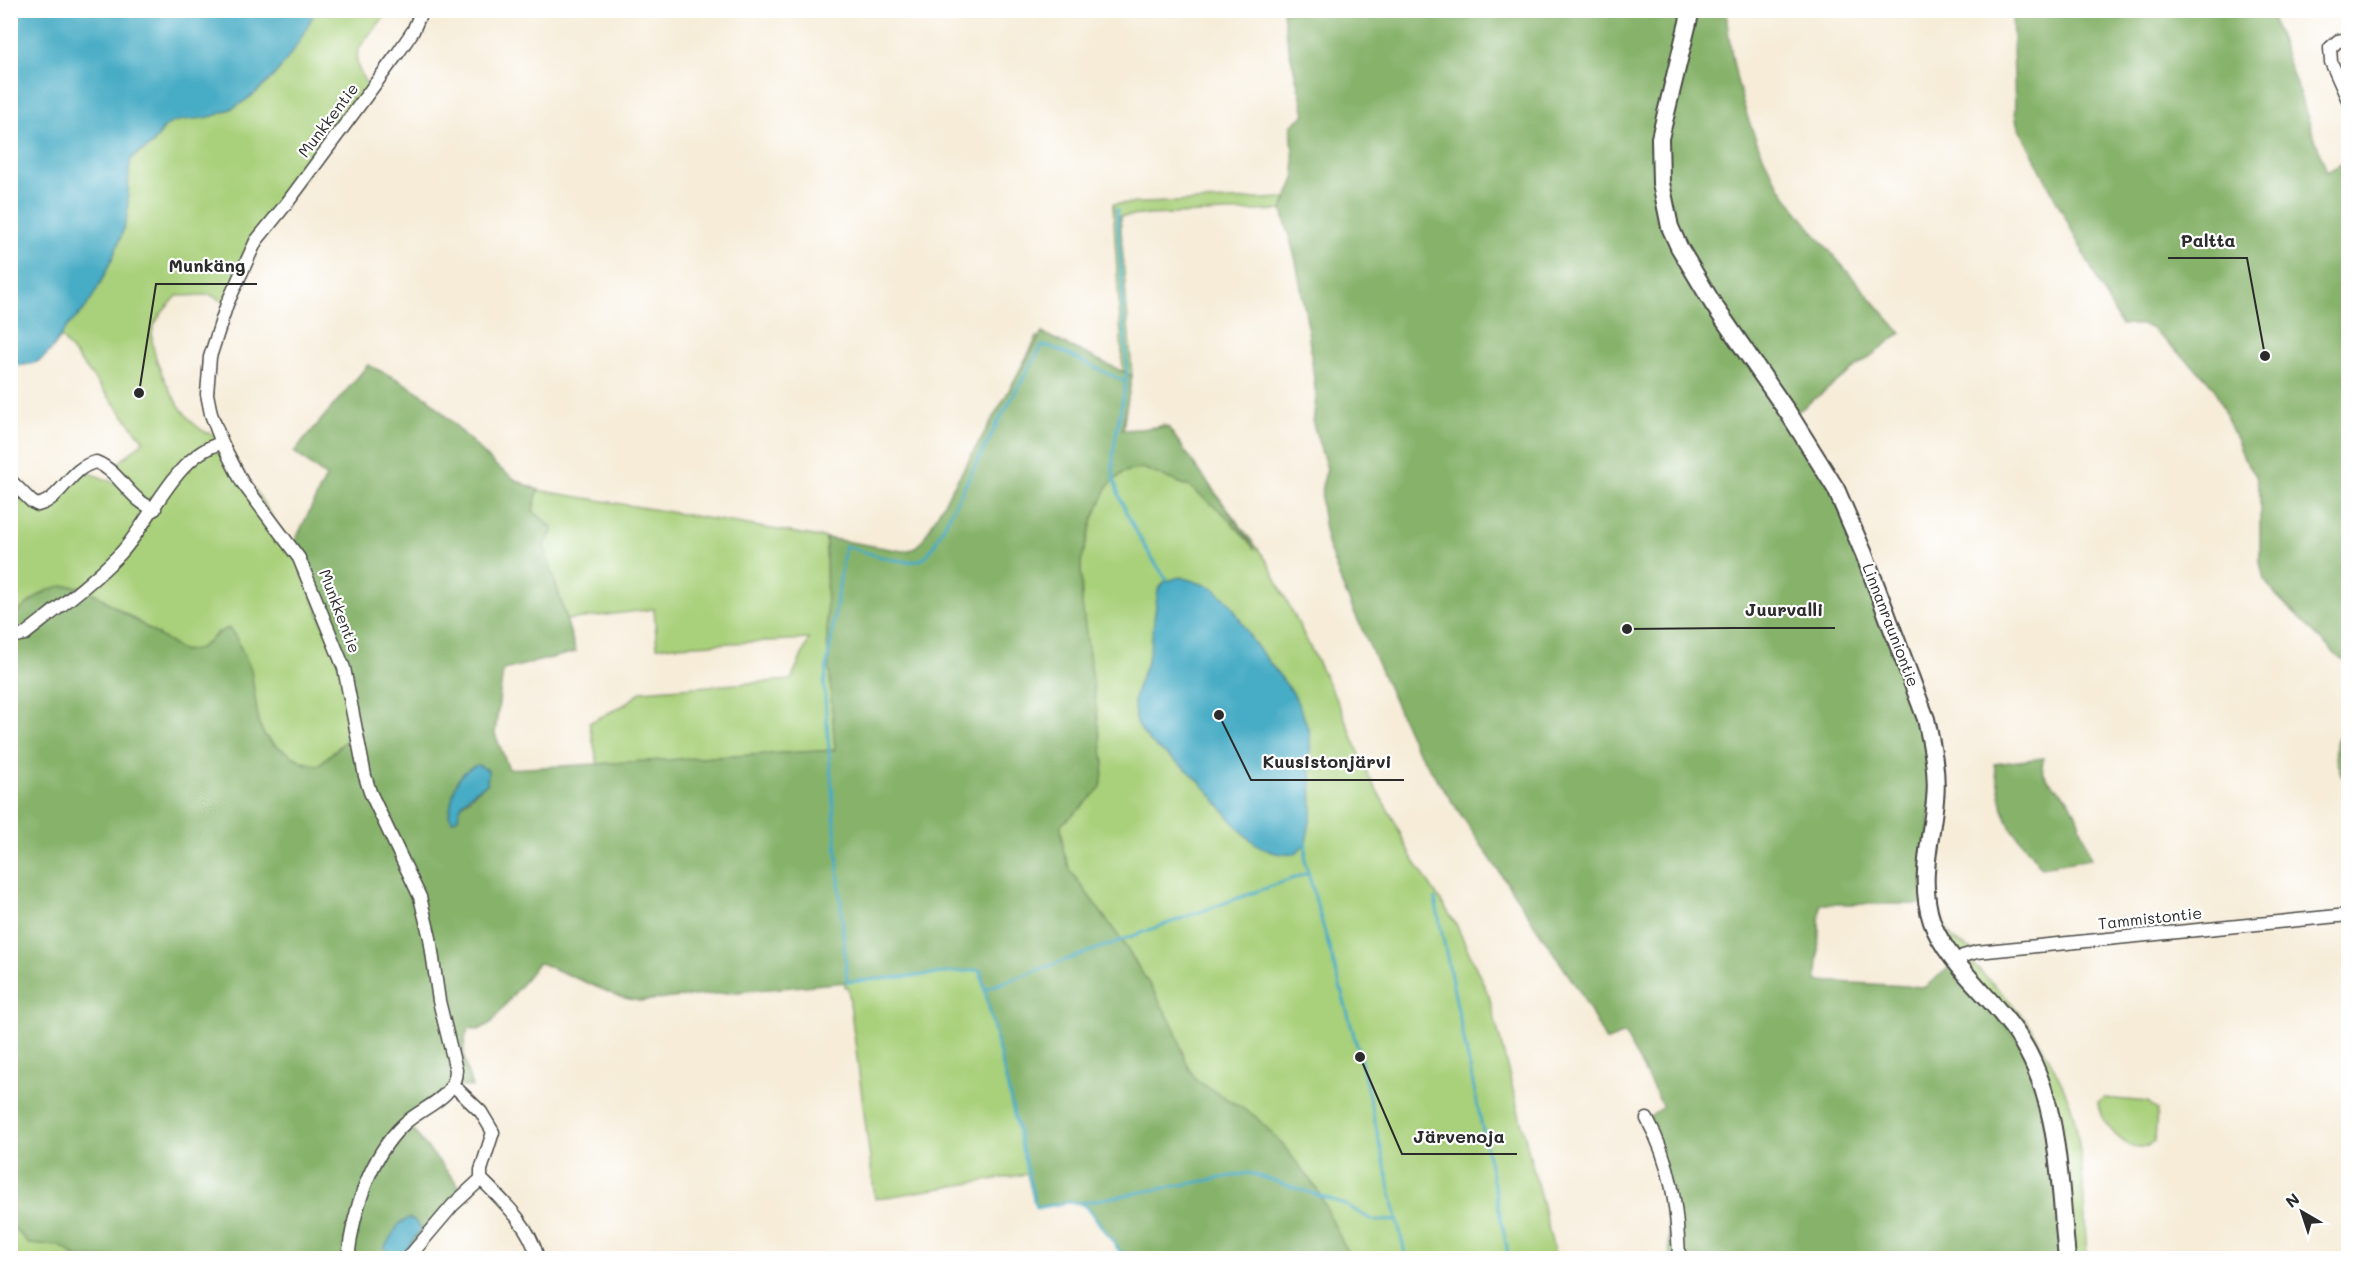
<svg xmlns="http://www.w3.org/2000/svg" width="2359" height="1269" font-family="Mali,sans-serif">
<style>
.green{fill:#a9d07a;stroke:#6a7e52;stroke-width:1.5}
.forest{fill:#86b26a;stroke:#586e4a;stroke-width:1.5;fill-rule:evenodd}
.water{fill:#46acc5;stroke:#386c78;stroke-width:1.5}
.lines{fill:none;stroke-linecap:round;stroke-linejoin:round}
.stream{stroke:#46acc5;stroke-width:3}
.street-casing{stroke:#494845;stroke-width:15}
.secondary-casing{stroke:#494845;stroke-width:20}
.street{stroke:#fff;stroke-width:12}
.secondary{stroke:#fff;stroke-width:16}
.labels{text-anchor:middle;stroke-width:4.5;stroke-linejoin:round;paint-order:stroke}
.street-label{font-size:16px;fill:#2b2b2b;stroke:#fff}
.leader{fill:none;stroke:#2b2b2b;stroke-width:2}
.callout-dot{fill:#2b2b2b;stroke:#fff;stroke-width:2}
.callout-label{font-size:18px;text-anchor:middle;font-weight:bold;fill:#2b2b2b;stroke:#fff;stroke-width:4.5;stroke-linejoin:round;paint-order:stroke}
</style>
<rect width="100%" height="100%" fill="#fff"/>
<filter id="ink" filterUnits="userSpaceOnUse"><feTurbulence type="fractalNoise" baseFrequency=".0167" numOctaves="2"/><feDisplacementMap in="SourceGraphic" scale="12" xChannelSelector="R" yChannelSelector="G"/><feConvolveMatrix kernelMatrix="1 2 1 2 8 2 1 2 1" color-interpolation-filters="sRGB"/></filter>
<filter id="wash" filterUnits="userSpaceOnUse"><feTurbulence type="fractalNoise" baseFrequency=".008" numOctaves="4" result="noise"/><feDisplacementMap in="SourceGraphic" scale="24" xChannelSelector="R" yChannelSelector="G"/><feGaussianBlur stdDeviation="1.35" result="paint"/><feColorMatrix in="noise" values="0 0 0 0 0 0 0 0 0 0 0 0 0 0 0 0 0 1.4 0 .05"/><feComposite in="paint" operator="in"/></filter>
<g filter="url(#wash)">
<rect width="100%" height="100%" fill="#f6ecd8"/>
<path class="green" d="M 269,11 L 388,11 C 366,45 340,49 371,90 L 267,226 L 227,304 L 211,295 L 177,296 C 168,306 152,321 152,335 C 151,362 181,419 205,432 C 209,434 215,434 219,435 L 292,547 L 337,650 L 357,731 L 318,765 C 298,763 279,749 264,735 L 218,632 C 205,645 200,654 181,650 L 97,595 L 43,592 L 11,617 L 11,485 L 38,505 L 80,469 L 127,488 L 116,465 L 144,441 L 61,337 L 53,348 L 36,362 L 10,344 L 131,159 L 152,145 L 166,126 Z
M 1286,198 L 1282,210 L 1120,216 L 1132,376 L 1123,371 L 1113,204 Z
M 1037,337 L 1129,381 L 1123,433 L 1164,425 L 1267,561 L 1341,709 L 1369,777 L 1395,822 L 1410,855 L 1456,924 L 1489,996 L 1556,1258 L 1125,1258 L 1088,1208 C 1073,1197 1053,1205 1036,1208 L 1027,1174 L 875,1199 L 848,987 L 845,987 L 825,751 L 598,764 L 589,723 L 624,705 L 642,691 L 791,680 L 809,639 L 657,647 L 654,609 L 567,620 L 533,511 L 538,490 L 826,538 L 827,624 L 918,564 Z
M 1930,914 L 1940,914 C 1949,939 1953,941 1977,952 L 1964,956 C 2007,996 2031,1020 2057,1074 C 2063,1087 2071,1102 2074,1117 C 2084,1160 2084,1214 2087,1258 L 2067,1258 Z
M 2104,1098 L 2148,1102 L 2157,1110 L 2155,1141 C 2150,1145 2144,1149 2138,1148 C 2120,1145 2098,1119 2098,1102 Z
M 10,1224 L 29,1244 L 60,1246 L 79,1258 L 11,1258 Z"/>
<path class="forest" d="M 1283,11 L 1726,11 C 1731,68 1745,125 1774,177 C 1786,198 1802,217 1817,236 C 1845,269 1873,301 1901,333 L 1791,417 L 1826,471 L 1932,744 L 1928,904 L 1820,904 L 1817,981 L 1925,987 L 1957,961 L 2034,1063 L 2067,1258 L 1670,1258 L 1668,1221 L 1662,1191 L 1673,1194 L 1647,1119 L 1663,1107 L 1624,1033 L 1606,1041 L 1580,992 L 1414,745 L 1343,587 L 1327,543 L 1321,504 L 1322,486 L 1327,469 L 1313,424 L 1316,396 L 1307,321 L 1296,261 L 1282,210 L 1295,179 L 1291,126 L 1305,114 L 1286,36 Z
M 2012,11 L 2270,11 L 2327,172 L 2348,160 L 2348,664 L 2338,657 L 2275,594 L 2264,580 L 2260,562 L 2260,493 L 2256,476 L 2245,460 L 2214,388 L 2204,376 L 2151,328 L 2141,325 L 2121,325 L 2118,320 L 2017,124 L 2015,112 Z
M 1042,333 L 1132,376 L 1122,430 L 1168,427 L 1255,549 L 1224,514 L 1190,487 L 1142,468 L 1124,472 L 1108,486 L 1093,519 L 1081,562 L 1082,604 L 1104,764 L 1101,787 L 1081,808 L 1061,825 L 1063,849 L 1070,870 L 1122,941 L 1154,992 L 1174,1027 L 1185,1060 L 1196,1080 L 1255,1116 L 1283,1145 L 1317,1189 L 1350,1258 L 1125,1258 L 1088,1208 C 1073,1197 1053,1205 1036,1208 L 980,970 L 639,1001 L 620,997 L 543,964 L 538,963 L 492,1022 L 479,1030 L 469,1028 C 459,1050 465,1064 472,1087 L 453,1086 L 406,1122 L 466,1194 L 408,1258 L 79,1258 L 60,1246 L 29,1244 L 11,1224 L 11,617 C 37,597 51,579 86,588 L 181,650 C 205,654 208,636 228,628 L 235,636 L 251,670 L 259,724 L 264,735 L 273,744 L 306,764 L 319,765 L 357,731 L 348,685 L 292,547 L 326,477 L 294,452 L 368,365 L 399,380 L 428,398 L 495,465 L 516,480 L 538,490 L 533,511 L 554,529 L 544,546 L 576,652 L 503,670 L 495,734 L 509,769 L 835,750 L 827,638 L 826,538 L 903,551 L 913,549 L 922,541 ZM 458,779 L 487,784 C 472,792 463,807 449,815 Z
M 2348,729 L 2348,789 C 2341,769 2324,743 2348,729 Z
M 2044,758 C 2035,779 2061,786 2070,802 C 2080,819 2085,841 2091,859 L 2041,867 L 2010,827 L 2003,809 L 1994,764 Z"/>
<path class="water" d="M 11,10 L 315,11 C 296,54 261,102 213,116 C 199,121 176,117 165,127 C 159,132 157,140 151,145 C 146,150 137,152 132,158 C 127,163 129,205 127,216 C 122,241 101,286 86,307 C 80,316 70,322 64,331 C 56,342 50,355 37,362 C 30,365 18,365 11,367 Z
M 1180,577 L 1212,587 L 1231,604 L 1252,640 L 1293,693 L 1303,714 L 1310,734 L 1312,811 L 1306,843 L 1295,854 C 1280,856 1264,851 1252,841 C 1230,823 1215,796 1194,776 C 1174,756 1141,746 1135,715 C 1130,691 1145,676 1149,654 C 1153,633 1155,611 1158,590 L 1164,582 Z
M 478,765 L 488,770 L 487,784 C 473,791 458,802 458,818 L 452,821 L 449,815 C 453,795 454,771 478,765 Z
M 409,1218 L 416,1222 L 421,1229 L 403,1254 L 396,1257 L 384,1248 L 399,1224 Z"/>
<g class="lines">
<path class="stream" d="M 1117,209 L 1127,369 C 1125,402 1112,436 1113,469 C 1114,500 1149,555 1167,580
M 1126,382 L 1052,347 L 1042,346 L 998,422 L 933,547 C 930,550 927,556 924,558 C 907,569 864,551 845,546 L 824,685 L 847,982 L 980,970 L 1036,1208 L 1069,1202 L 1080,1203 L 1249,1173 L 1342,1203 L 1372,1220 L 1398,1221
M 1306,843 L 1305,862 L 1360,1057 L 1406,1258
M 1435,899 L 1509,1258
M 985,989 L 1308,873
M 1080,1203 L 1088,1208 L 1125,1258"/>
</g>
</g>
<g filter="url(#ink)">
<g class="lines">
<g class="street-casing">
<path id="street" d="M 2348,39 L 2338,41 L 2330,48 L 2331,62 L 2348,100
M 10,480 L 32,502 L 38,505 C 62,499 70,467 96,462 C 121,472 129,501 155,509
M 10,637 L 25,634 C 58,608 92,583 121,553 C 152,519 176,454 222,443
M 1957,961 L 1963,956 L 1977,952 L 2348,915
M 1647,1119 C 1672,1165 1677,1207 1679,1258
M 481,1179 C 505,1203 529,1225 538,1258
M 348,1258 C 353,1212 369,1157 404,1124 C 422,1107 456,1098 456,1070 L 439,1001 L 430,938 L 420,897 L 370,792 L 365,776 L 344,668 L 299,558 L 242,482 L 222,443 L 211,414 L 207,394 L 210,357 L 227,304 L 256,241 L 287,203 L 398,53 L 413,31 L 422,10
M 408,1258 L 453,1205 L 481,1179 L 481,1170 L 493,1132 L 481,1112 L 453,1085"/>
</g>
<g class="secondary-casing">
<path id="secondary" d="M 1691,10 L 1660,138 L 1661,183 L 1670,227 L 1679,247 L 1713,304 L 1791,417 L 1836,489 L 1864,554 L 1926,719 C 1932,746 1938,773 1935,800 C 1931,842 1918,881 1932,922 C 1946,962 1993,998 2017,1034 C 2061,1099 2059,1184 2067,1258"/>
</g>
<use href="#street" class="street"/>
<use href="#secondary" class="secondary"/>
</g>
</g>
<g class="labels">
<g class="street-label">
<text transform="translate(328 120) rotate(-53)" y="6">Munkkentie</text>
<text transform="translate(340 611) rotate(69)" y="6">Munkkentie</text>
<text transform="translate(1891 625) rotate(69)" y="6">Linnanrauniontie</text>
<text transform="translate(2150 918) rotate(-6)" y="6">Tammistontie</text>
</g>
</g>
<path class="leader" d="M2265 356L2247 258H2168M139 393L156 284H257M1627 629L1732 628H1835M1219 715L1251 780H1404M1360 1057L1402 1154H1517"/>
<g class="callout-dot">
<circle cx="2265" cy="356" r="6"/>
<circle cx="139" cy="393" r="6"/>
<circle cx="1627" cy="629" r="6"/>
<circle cx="1219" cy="715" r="6"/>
<circle cx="1360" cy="1057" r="6"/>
</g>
<g class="callout-label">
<text x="2208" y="247">Paltta</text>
<text x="207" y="272">Munkäng</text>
<text x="1784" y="616">Juurvalli</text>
<text x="1327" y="768">Kuusistonjärvi</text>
<text x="1459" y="1143">Järvenoja</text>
</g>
<rect width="2359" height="1269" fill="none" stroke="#fff" stroke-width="36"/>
<g transform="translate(2302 1212) rotate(321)" stroke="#ffffff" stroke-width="4.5" paint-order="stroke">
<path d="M0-4.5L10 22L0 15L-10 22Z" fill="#2b2b2b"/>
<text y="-9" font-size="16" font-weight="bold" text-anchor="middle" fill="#2b2b2b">N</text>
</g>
</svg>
